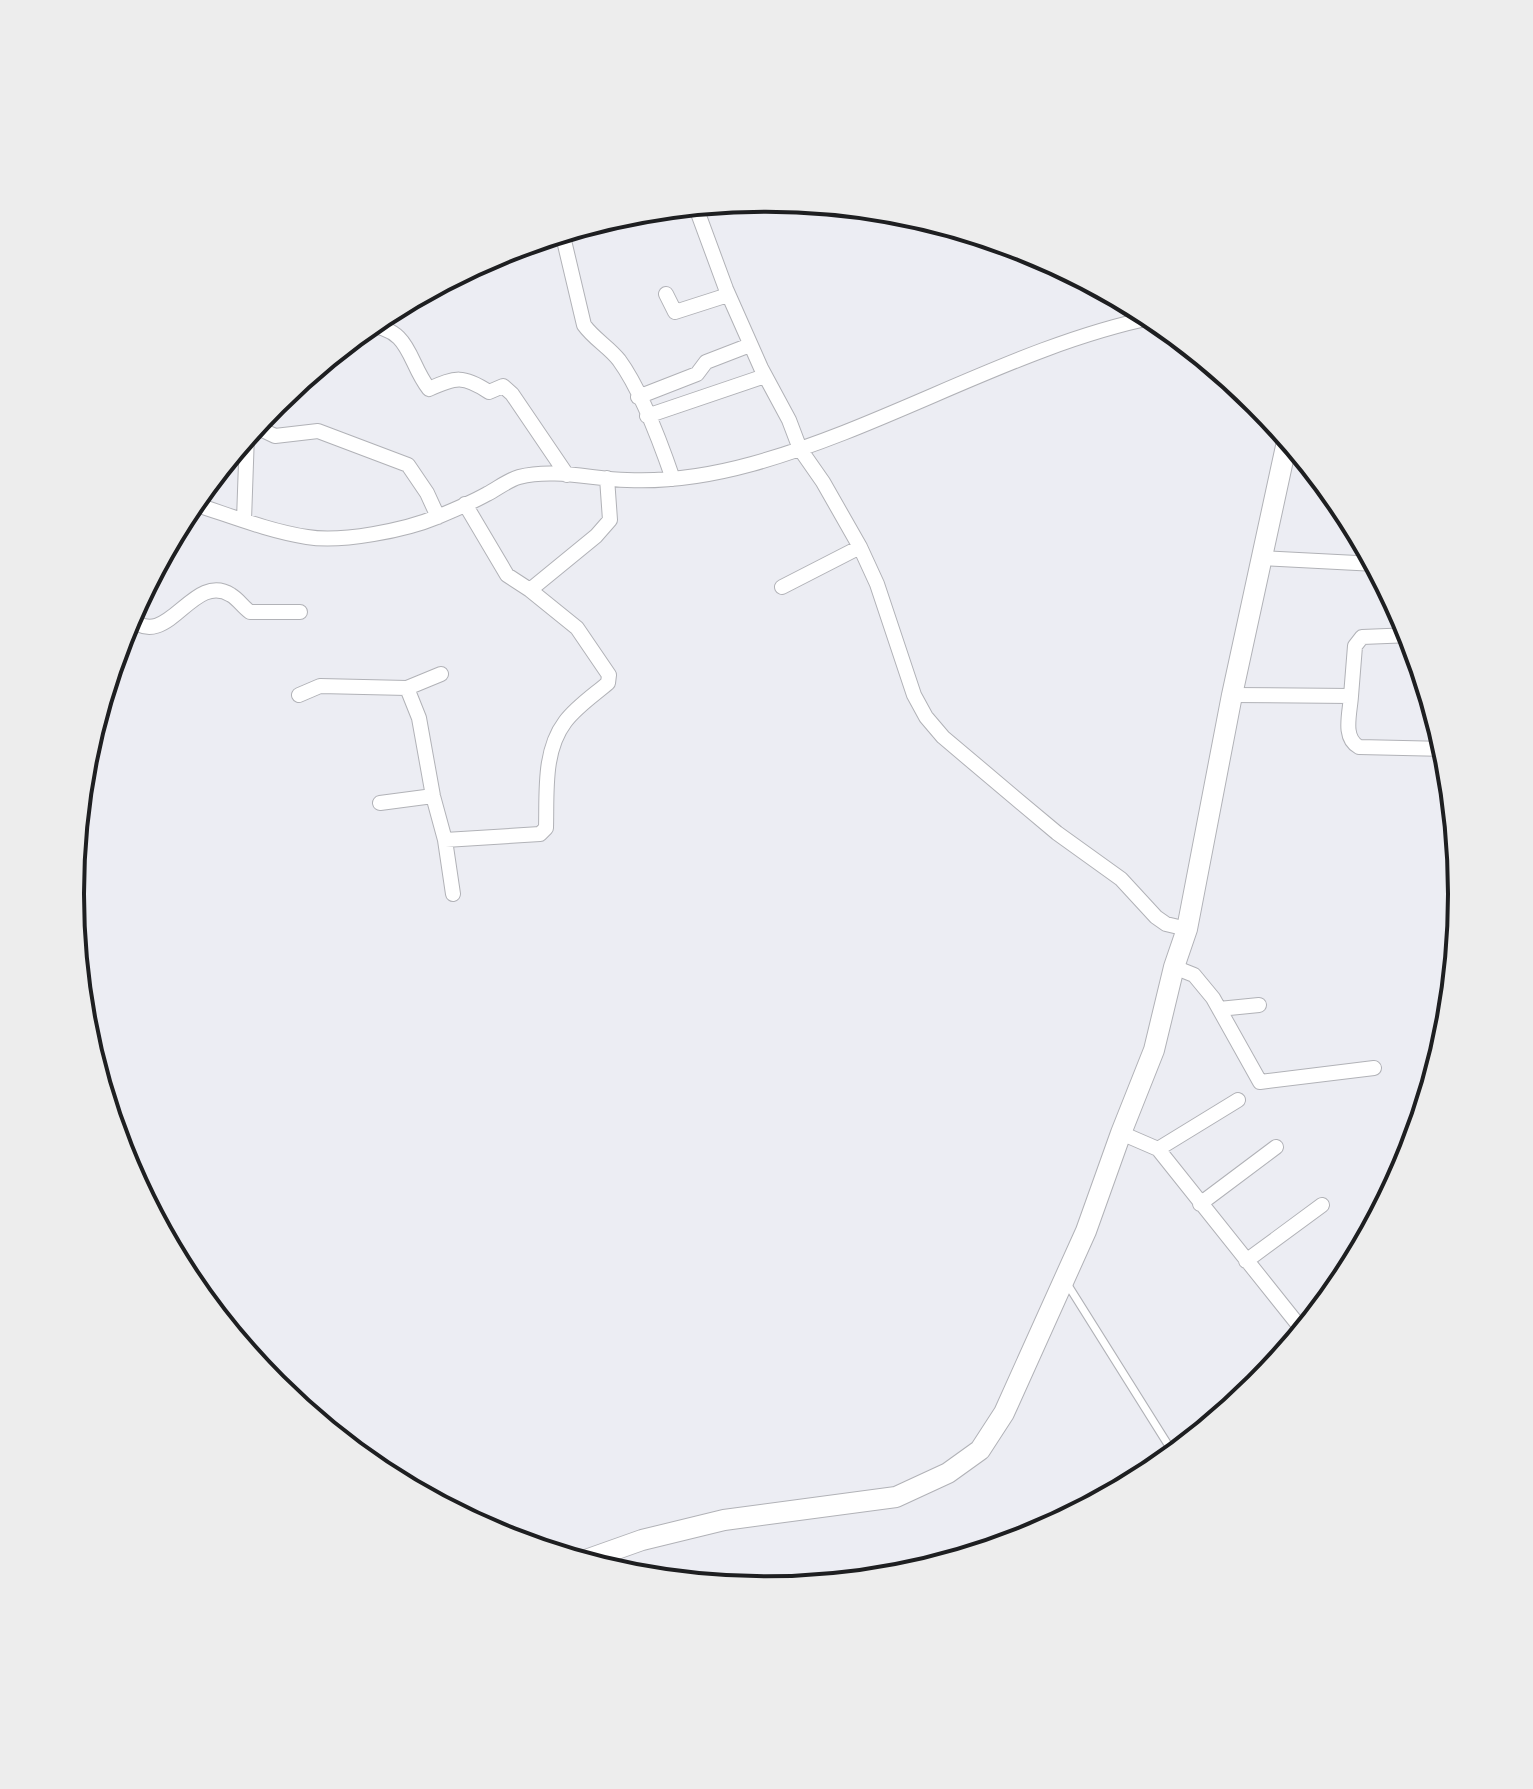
<svg xmlns="http://www.w3.org/2000/svg" width="1533" height="1789" font-family="Cabin,sans-serif">
<style>
.lines{fill:none;stroke-linecap:round;stroke-linejoin:round}
.service-casing{stroke:#b1b2b7;stroke-width:9}
.minor-casing{stroke:#b1b2b7;stroke-width:16}
.secondary-casing{stroke:#b1b2b7;stroke-width:22}
.service{stroke:#fff;stroke-width:7}
.minor{stroke:#fff;stroke-width:14}
.secondary{stroke:#fff;stroke-width:20}
.rim{fill:none;stroke:#1e1f21;stroke-width:4}
</style>
<rect width="100%" height="100%" fill="#ecedf3"/>
<g class="lines">
<g class="service-casing">
<path id="service" d="M 1066,1282 L 1172,1451"/>
</g>
<g class="minor-casing">
<path id="minor" d="M 695,205 L 726,289 L 761,368 L 789,420 L 800,449 L 823,482 L 860,547 L 877,584 L 914,695 L 926,717 L 943,737 L 1014,797 L 1057,833 L 1121,879 L 1156,917 L 1166,924 L 1187,929
M 562,232 L 584,325 C 594,339 609,347 619,360 C 641,390 661,444 673,479
M 666,294 L 675,312 L 728,295
M 367,325 C 412,329 407,361 429,389 C 456,377 463,375 489,392 L 503,386 L 512,394 L 567,475
M 638,397 L 697,374 L 706,362 L 750,345
M 647,416 L 765,376
M 254,426 L 275,436 L 318,431 L 408,465 L 427,493 L 438,517
M 1284,455 L 1303,455
M 191,503 C 229,515 268,531 307,537 C 341,543 406,530 437,517 C 454,510 471,503 487,494 C 497,489 508,480 519,477 C 554,468 592,479 627,480 C 669,482 712,475 752,464 C 889,426 1017,345 1155,317
M 244,520 L 247,434
M 1262,558 L 1376,564
M 782,587 L 860,547
M 530,590 L 596,536 L 610,520 L 607,478
M 129,617 C 167,655 192,570 231,595 C 238,599 243,607 250,612 L 300,612
M 407,688 L 441,674
M 299,695 L 320,686 L 407,688 L 419,718 L 433,796 L 445,840 L 453,894
M 1232,695 L 1351,696 L 1355,646 L 1362,637 L 1412,635
M 1351,696 C 1350,713 1342,738 1359,747 L 1447,749
M 380,803 L 433,796
M 445,840 L 540,834 L 546,828 C 547,793 543,751 565,722 C 576,707 594,695 608,683 L 609,675 L 577,628 L 530,590 L 507,575 L 465,504
M 1174,967 L 1194,975 L 1213,998 L 1260,1082 L 1374,1068
M 1219,1009 L 1259,1005
M 1121,1133 L 1158,1149 L 1304,1332
M 1158,1149 L 1238,1100
M 1200,1204 L 1276,1147
M 1246,1261 L 1322,1205"/>
</g>
<g class="secondary-casing">
<path id="secondary" d="M 580,1562 L 642,1540 L 724,1520 L 896,1497 L 948,1473 L 980,1450 L 1004,1413 L 1086,1231 L 1121,1133 L 1154,1050 L 1174,967 L 1187,929 L 1232,695 L 1288,437"/>
</g>
<use href="#service" class="service"/>
<use href="#minor" class="minor"/>
<use href="#secondary" class="secondary"/>
</g>
<path d="M0 0H1533V1789H0ZM84 894a682 682 0 1 1 1364 0a682 682 0 1 1-1364 0Z" fill="#ededed" fill-rule="evenodd"/>
<path class="rim" d="M84 894a682 682 0 1 1 1364 0a682 682 0 1 1-1364 0Z"/>
</svg>
